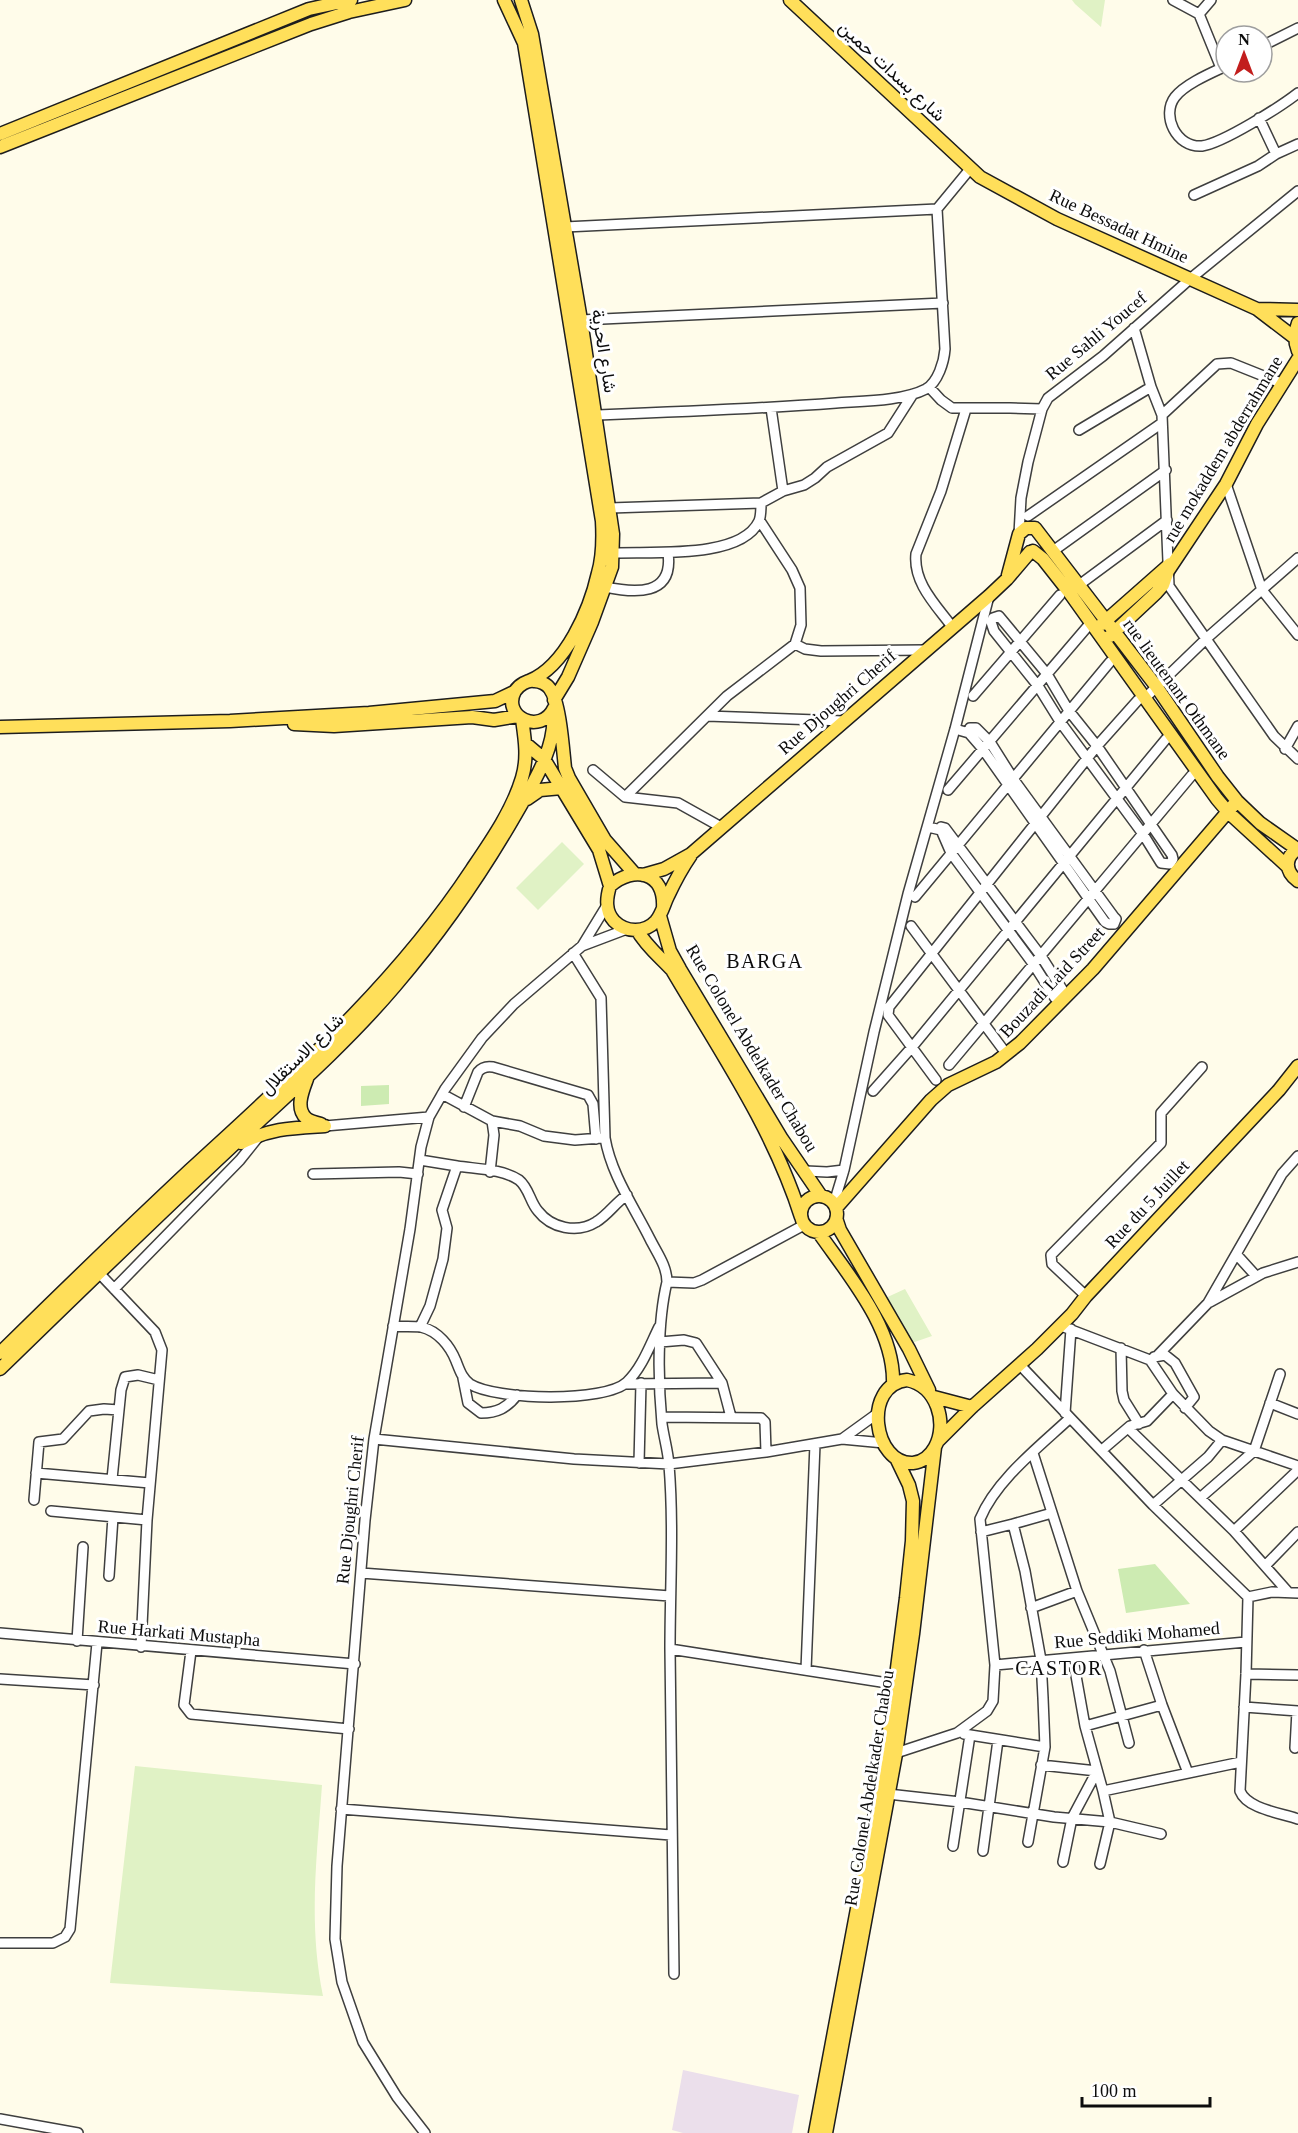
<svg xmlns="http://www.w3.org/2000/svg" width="1298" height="2133" font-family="'Times New Roman',Vazirmatn,serif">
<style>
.industrial{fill:#ebdfeb}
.green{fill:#cdebb2}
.pitch{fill:#e0f2c5}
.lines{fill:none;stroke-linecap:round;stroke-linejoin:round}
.minor-casing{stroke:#3f3f3f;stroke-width:12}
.major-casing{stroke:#1d1d1d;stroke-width:15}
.minor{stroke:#fff;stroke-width:9}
.major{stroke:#ffdf5a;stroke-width:12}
.labels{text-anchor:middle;stroke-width:6;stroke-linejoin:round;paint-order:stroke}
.street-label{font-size:18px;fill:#0c0c0c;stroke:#fff}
.neighbourhood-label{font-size:20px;letter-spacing:1.5px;fill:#0c0c0c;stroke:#fff}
</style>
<rect width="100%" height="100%" fill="#fffcea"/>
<path class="industrial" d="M 683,2070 L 799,2095 L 792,2133 L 683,2133 L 672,2130 Z"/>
<path class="green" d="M 389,1085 L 389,1104 L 361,1106 L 361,1086 Z
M 1155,1564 L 1190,1604 L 1126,1613 L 1118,1569 Z"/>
<path class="pitch" d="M 1072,0 L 1105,0 L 1101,27 L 1075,4 Z
M 562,842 L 584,864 L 538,910 L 516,888 Z
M 905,1289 L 932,1336 L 906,1345 L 881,1300 Z
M 135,1766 L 322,1785 C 317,1857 308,1923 323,1996 L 110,1983 Z"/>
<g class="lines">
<g class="minor-casing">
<path id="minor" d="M 1173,0 L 1199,14
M 1211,0 L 1199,14 L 1221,68
M 1262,46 L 1298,28
M 1226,66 C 1211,73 1185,84 1175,97 C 1161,115 1176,148 1202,146 C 1223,143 1280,107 1298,93
M 1259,118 L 1276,154
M 1194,195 L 1258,166 L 1276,154 L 1298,144
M 565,227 L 937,209 L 970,169
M 581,320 L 943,303
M 1134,328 L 1151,387
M 929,387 L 941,400 L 952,408 L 1010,408 L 1042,409
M 771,408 L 783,491
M 595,415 C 675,412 756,409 836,403 C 863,401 903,401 926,389 C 938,382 944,362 945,349 L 937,209
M 1162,415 L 1169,586 L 1274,736 L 1298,759
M 1079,430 L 1151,387 L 1162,415 L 1217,364 L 1231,363 L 1281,383
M 1226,484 L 1262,590 L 1298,635
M 610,508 L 761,503 L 783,491 L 804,485 L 815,478 L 827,467 L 888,433 L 913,394
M 1028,516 L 1162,423
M 1019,534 L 1021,498 L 1028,462 L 1042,409 L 1048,398 L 1103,356 L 1190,279 L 1298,191
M 1053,551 L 1166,470
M 614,553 C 649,551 741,560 759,521 C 761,516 761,508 761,503
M 605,587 C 634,593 674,597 668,553
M 1075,588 L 1167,520
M 999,616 L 1047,674 L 1069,711 L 1097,746 L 1172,855 L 1173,859 L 1170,864 L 1161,863 L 1143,834 L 1061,723 L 1038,686 L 994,631 L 991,622 L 993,618 Z
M 953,628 C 936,605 913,583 916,554 L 941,491 L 966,409
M 795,644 L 805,649 L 821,651 L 925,650
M 973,696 L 1060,595
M 1145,698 L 1207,638 L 1298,558
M 707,716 L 844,721
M 955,729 L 969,733 L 982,748 L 1105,922 L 1109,924 L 1114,924 L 1116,919 L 1114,917 L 1014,780 L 990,742 L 976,728 L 970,728 L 969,733
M 1285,749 L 1298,726
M 593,770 L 625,797 L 678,803 L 721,827
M 948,790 L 1088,626
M 625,797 L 727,696 L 795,644 L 801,625 L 800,588 L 792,570 L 760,521
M 928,827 L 941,830 L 941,827 L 945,828 L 1041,956 L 1062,989 L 1055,998 L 1034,965 L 951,853 L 941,830
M 915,897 L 1110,662
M 911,926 L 1002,1048
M 582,946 L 607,905
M 573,953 L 601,998 L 605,1138 C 611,1174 634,1207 650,1239 C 657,1253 667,1266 667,1282 L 694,1283 L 702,1280 L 804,1225
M 949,1065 L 1192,775
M 936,1080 L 888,1015 L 889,1007 L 1097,746 L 1138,700
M 873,1091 L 913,1046 L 1166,739
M 442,1094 L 492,1121 L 520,1126 L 544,1136 L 575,1140 L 601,1138
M 464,1107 L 478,1072 C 482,1067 487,1066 493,1067 L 588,1095 L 593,1104 L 596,1139
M 325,1126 L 429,1117
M 457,1166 C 476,1169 503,1169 519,1180 C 529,1188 530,1202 538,1211 C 551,1228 577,1234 596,1222 C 608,1215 616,1202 627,1195
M 806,1171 L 827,1172 L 844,1170
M 490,1172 L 494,1135 L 492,1121
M 313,1174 L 399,1172 L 418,1174
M 834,1203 L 844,1170 L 874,1032 L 908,894 L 955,729 L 989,596
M 1237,1255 L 1256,1276
M 99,1273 L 155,1332 L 162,1350 L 147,1520 L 141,1647
M 667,1282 C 657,1323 658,1382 662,1424 C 664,1438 668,1451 669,1465 C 674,1526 670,1588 670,1649 L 894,1684
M 114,1289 L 240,1160 L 260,1135
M 1086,1296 L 1052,1264 L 1051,1255 L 1161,1143 L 1161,1113 L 1202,1067
M 1210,1302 L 1263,1273 L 1298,1262
M 393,1326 C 402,1327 413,1326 421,1327 C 438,1331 450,1346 456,1361 C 460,1371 462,1378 470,1384 C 495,1400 605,1403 627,1382 C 642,1368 650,1345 659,1327
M 1061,1326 L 1150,1360 L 1173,1394 L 1209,1431 L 1222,1440 L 1298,1466
M 420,1327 L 430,1306 L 443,1259 L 447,1228 L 442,1210 L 457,1166 L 420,1160
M 660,1342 L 684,1340 L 696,1343 L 722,1383
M 1121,1348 L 1122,1391 L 1124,1400 L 1139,1424
M 1158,1355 L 1208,1303 L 1282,1174 L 1298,1156
M 1154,1357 L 1165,1355 L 1175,1363 L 1194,1397 L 1185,1408
M 1020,1365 L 1153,1505 L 1248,1597 L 1272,1592 L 1298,1593
M 463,1378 L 468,1403 L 481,1413 C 497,1413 507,1408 517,1395
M 626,1384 L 722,1383 L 731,1417
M 1270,1403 L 1298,1414
M 1065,1413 L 1071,1329
M 662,1417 L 761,1418 L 765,1422 L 766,1452
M 1128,1428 L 1234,1531 L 1288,1592
M 374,1439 L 574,1459 L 669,1464 L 766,1452 L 842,1439 L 884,1443
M 842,1439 L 878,1413
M 1102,1450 L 1130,1426 L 1147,1421 L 1173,1394
M 1033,1453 L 1077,1591 L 1110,1671 L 1129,1743
M 639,1463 L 641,1383
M 36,1473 L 150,1483
M 112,1479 L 121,1390 L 125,1377 L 138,1375 L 159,1380
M 1200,1498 L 1254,1451 L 1280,1374
M 34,1500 L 39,1442 L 63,1439 L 89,1411 L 104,1409 L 119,1410
M 1153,1505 L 1208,1457 L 1222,1440
M 51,1511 L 147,1520
M 1013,1524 L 1052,1513
M 1234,1531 L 1298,1470
M 981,1532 L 1013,1524 L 1025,1571 L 1041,1660 L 1043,1698 L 1045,1747 L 1028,1842
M 1266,1565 L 1298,1532
M 361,1573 L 670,1596
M 109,1576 L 113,1517
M 1248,1597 L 1246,1674 L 1240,1791 C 1247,1809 1281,1813 1298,1819
M 1031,1608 L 1077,1591
M 0,1633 L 355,1664
M 77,1641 L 83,1547
M 670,1649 L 674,1974
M 1144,1650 L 1162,1705 L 1188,1773
M 191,1651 L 184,1705 L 191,1714 L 349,1729
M 1073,1659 L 1085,1726 L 1103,1791 L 1241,1762
M 995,1665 L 1246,1642
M 806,1670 L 815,1444
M 1246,1674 L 1298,1675
M 0,1679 L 94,1685
M 1244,1707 L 1298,1711
M 1085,1726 L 1162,1705
M 964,1734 L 1045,1747
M 1295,1748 L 1297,1711
M 893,1754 L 957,1733 L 987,1711 L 993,1701 L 995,1665 L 980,1519 C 996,1480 1040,1446 1070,1418
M 1041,1765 L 1097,1771 L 1072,1818 L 1063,1862
M 888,1794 L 960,1802 L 1054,1817 L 1110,1822 L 1103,1791
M 341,1809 L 671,1835
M 953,1846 L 970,1735
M 983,1851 L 998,1740
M 1100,1864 L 1110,1822 L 1161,1834
M 0,1943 L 53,1943 L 65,1937 L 70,1929 L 97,1643
M 0,2119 L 78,2133
M 425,2133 L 397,2097 L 363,2042 L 342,1982 L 335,1939 L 337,1866 L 365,1520 L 374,1439 L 410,1229 L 421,1147 L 429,1117 L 445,1089 L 482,1038 L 514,1004 L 582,946 L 627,929"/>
</g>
<g class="major-casing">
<path id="major" d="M 504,0 L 524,43 L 602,521 C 603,539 603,556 598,573 C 590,609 566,666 529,681
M 521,0 L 532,34 L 581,320 L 613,534 L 612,567 L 592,622 L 568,677 L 554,700
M 790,0 L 980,177 L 1057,219 L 1257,309 L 1295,338
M 0,134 L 309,9 L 351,0
M 0,147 L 311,24 L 349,12 L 405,0
M 1258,309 L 1298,310
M 1298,323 C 1294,333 1294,341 1298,351
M 1033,551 L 1043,559 L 1069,592 L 1217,799 L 1228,812 L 1287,866
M 1008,575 L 1019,534 L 1026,528 L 1035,528 L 1156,686 L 1218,777 L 1237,801 L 1260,823 L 1297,849
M 1102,624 L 1170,564
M 1110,636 L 1156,593 L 1163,585 L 1168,571 L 1226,484 L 1257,424 L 1298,359
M 554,708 C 541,736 501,717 515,691 C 519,685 527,680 534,681 C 540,681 547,684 550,689 C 560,702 563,750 565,768 L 569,778 L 605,840 L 634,873
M 294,724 L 334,726 L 472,717 L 494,720 L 518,716
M 0,727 L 230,721 L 369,713 L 495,701 L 514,692
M 525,743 L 544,759 L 599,850 L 610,886
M 527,799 L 540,790 L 562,788
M 1298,849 C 1284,857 1285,872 1298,881
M 643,875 L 664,869 L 691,854 L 989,596 L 1007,579 L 1030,552
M 663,908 C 665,872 634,865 610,886 C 606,899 605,911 614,921 C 626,933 645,933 656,921 C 662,914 664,904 668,896 C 675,881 682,868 691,855
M 660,916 L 670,951 L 680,969 L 782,1139 L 821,1196
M 637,930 C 646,946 660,957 672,970 C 719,1050 773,1128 801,1217
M 307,1079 C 303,1090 295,1108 306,1118 C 309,1121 317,1123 321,1124
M 241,1143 C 272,1128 292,1128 325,1126
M801 1214a18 18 0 1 1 36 0a18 18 0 1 1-36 0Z
M 836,1208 L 931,1100 L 948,1085 L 996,1062 L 1020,1043 L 1093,969 L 1237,801
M 837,1221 L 840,1230 L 909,1349 L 929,1390
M 819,1233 C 849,1276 895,1329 893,1384
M 0,1353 C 63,1291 126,1230 190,1170 C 292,1076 395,986 472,869 C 491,841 512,811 522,778 C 528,758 525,740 522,719
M 0,1369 C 76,1295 152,1221 229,1149 C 286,1096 345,1045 395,986 C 442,931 481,875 517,812 C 534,782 557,746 553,711
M 907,1380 C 937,1386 948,1423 935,1447 C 930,1456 923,1462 913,1463 C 873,1465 862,1385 907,1380 Z
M 934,1397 L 972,1407
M 938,1441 L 972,1407 L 1037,1349 L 1072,1314 L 1086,1296 L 1279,1090 L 1298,1066
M 815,2133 L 886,1754 L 906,1598 L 912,1541 L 913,1501 L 909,1485 L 897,1460
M 826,2133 L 896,1754 L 913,1634 L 935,1447"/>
</g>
<use href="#minor" class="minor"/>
<use href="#major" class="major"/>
</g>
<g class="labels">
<g class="street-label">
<text transform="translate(892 71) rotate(43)" y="6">شارع بسدات حمين</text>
<text transform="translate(1119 226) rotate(25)" y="6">Rue Bessadat Hmine</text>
<text transform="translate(1096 336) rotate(-40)" y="6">Rue Sahli Youcef</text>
<text transform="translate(604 351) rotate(81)" y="6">شارع الحرية</text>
<text transform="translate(1223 449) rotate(-59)" y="6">rue mokaddem abderrahmane</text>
<text transform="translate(1177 689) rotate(54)" y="6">rue lieutenant Othmane</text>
<text transform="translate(837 702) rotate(-41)" y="6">Rue Djoughri Cherif</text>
<text transform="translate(1052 982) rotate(-47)" y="6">Bouzadi Laid Street</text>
<text transform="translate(752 1048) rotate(59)" y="6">Rue Colonel Abdelkader Chabou</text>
<text transform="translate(302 1054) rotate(-44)" y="6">شارع الاستقلال</text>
<text transform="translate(1147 1204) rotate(-47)" y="6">Rue du 5 Juillet</text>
<text transform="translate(350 1510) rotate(-84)" y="6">Rue Djoughri Cherif</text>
<text transform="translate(179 1633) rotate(5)" y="6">Rue Harkati Mustapha</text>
<text transform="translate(1137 1635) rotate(-5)" y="6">Rue Seddiki Mohamed</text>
<text transform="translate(869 1788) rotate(-81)" y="6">Rue Colonel Abdelkader Chabou</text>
</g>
<g class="neighbourhood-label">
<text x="765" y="968">BARGA</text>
<text x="1059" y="1675">CASTOR</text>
</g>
</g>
<g transform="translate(1244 54)"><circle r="28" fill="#ffffff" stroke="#9e9e9e" stroke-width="1.5"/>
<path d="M0-4.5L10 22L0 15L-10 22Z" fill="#c21e1d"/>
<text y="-9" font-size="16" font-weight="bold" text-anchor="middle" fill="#0c0c0c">N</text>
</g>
<path d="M1082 2097v9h128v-9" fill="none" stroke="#0c0c0c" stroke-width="3"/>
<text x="1091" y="2097" font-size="18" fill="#0c0c0c" stroke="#ffffff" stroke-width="4.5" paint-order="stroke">100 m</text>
</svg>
